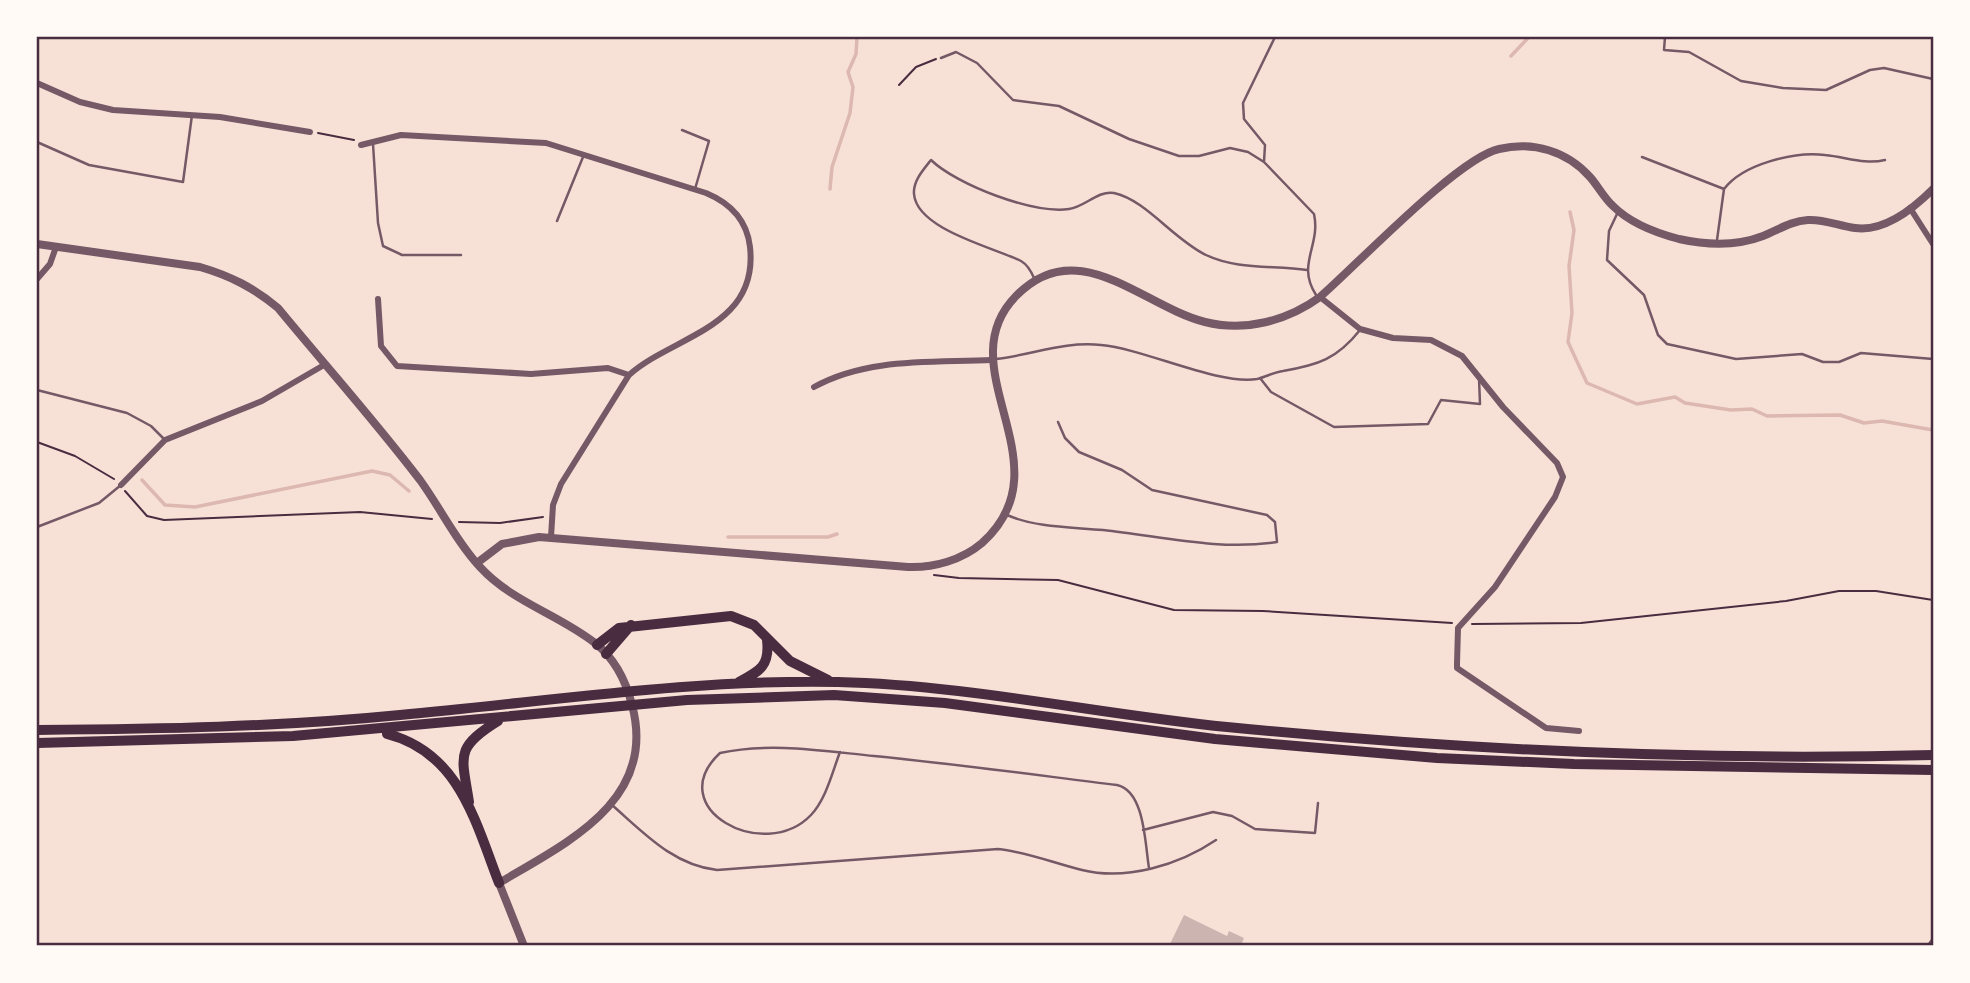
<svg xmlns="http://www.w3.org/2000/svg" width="1970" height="983" font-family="'DM Sans',sans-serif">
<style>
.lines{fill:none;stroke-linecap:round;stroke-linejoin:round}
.stream{stroke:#dcb8b0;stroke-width:3.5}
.building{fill:#ccb4b1}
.path{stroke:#4a2c40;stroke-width:2}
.service{stroke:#755966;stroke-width:2.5}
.minor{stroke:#755966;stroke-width:6}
.tertiary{stroke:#755966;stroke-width:8}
.trunk{stroke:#4a2c40;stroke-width:10}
.neatline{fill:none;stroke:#4a2c40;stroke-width:2.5}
</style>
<rect width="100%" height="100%" fill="#f7e1d7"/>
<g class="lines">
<path class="stream" d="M 1511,56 L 1529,37
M 830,189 L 832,167 L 850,113 L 853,87 L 848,72 L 856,54 L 857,37
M 1570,212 L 1574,230 L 1569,266 L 1572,313 L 1568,342 L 1587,383 L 1637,404 L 1675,397 L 1685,403 L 1731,410 L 1752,409 L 1767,416 L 1840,415 L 1864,423 L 1882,421 L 1933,430
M 142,480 L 165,505 L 195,507 L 372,471 L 390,475 L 409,491
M 728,537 L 828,537 L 837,534"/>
</g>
<path class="building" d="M 1184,915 L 1227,936 L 1229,931 L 1244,938 L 1242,943 L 1247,946 L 1169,946 Z"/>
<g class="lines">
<path class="path" d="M 899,85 L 916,67 L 936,59
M 318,133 L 354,140
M 37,442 L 75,456 L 114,479
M 125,491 L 147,516 L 164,520 L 360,512 L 432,519
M 459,522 L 500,523 L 543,517
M 934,575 L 959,578 L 1058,580 L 1174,610 L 1263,611 L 1452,623
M 1472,624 L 1581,623 L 1786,601 L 1839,591 L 1876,591 L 1933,600"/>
<path class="service" d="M 1665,37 L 1664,50 L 1689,52 L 1741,81 L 1783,88 L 1826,90 L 1870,70 L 1884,68 L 1933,79
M 941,58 L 956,52 L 977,63 L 1013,100 L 1059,106 L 1129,139 L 1179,156 L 1199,156 L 1230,148 L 1248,152 L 1264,162 L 1314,214 C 1321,246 1296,264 1316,295
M 682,130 L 709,141 L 695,189
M 37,142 L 89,165 L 183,182 L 192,115
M 373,144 L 378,223 L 383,246 L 402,255 L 461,255
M 1642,157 L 1724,189
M 1264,162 L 1265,145 L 1244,119 L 1243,103 L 1275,37
M 1617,214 L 1609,231 L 1607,260 L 1644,295 L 1658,335 L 1667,344 L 1736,359 L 1802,354 L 1823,362 L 1839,362 L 1861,353 L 1933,359
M 557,221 L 583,157
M 1717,240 L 1724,189 C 1743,164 1795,151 1825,155 C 1846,157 1865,165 1885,160
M 1034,278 C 1031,271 1028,265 1021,261 C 996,248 917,230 914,194 C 913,181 923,170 931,160 C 957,185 1033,214 1069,209 C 1085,207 1098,190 1114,193 C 1146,200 1173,239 1206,255 C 1237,270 1274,265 1307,270
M 996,359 C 1032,355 1064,341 1101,345 C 1145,349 1217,385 1257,379 C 1266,377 1274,372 1283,371 C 1318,365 1337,359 1360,330
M 1260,378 L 1271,392 L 1334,427 L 1428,424 L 1441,400 L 1480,404 L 1479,378
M 37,390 L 127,413 L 151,426 L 165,440
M 1007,515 C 1037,528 1071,527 1103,530 C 1161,536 1218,551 1277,542 L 1275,522 L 1267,515 L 1152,490 L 1122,470 L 1079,452 L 1065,438 L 1058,422
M 37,527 L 99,503 L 121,485
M 840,752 C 832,773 826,799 811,815 C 764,864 661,808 720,753 C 770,742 823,751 874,756 C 955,764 1036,775 1117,785 C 1145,791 1145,845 1149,868
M 612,805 C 644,833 673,865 717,870 L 998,849 C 1027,852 1053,863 1082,870 C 1126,881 1179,865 1216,840
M 1143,830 L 1213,812 L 1232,816 L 1255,829 L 1315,833 L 1318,803"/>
<path class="minor" d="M 37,83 L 80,102 L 113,110 L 220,117 L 310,132
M 361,145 L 401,135 L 546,143 L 706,193 C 730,203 747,220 750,247 C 759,328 672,336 629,375 L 561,484 L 553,505 L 551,537
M 1910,208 L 1933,244
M 37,279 L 50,264 L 56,247
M 1320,297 L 1360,329 L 1393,338 L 1431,340 L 1462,356 L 1503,407 L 1557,463 L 1563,477 L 1555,497 L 1495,587 L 1458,628 L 1457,664 L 1457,668 L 1546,728 L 1579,731
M 378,299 L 381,346 L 397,366 L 531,374 L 608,368 L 629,375
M 814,387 C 868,357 933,363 992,360
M 121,485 L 165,440 L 262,401 L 324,365"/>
<path class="tertiary" d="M 37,244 L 200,267 C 231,276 254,288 278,308 C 325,365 375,421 420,480 C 441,509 456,541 480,567 C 512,602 558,614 595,643 C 614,658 626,681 632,705 C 658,801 566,843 499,883 L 524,946
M 477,563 L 502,544 L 539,537 L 908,567 C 934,568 962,560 982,543 C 1069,465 945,368 1016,296 C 1078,232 1142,306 1205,322 C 1245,332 1287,321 1320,297 C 1358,264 1458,158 1499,149 C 1533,141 1567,151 1590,177 C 1598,186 1604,198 1613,206 C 1630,223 1656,233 1679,239 C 1706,245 1737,246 1763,236 C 1778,230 1791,221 1808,220 C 1824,219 1839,226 1855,228 C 1884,232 1913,209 1933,189
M 1931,946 L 1933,943"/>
<path class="trunk" d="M 597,645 L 619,628 L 731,616 L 754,625 L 790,661 L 828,680
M 606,654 L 631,625
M 739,682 C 760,671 770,666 767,640
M 37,730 C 158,729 279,727 400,715 C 545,702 691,679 838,682 C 968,685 1097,714 1227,727 C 1460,750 1699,761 1933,755
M 387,734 C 459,752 475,821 499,883
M 37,743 L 293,736 L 687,700 L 834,695 L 945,703 L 1215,739 L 1437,758 L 1574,764 L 1933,770
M 469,802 C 462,756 454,748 498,721"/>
</g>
<rect width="1970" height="983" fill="none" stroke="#fffaf5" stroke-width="77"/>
<rect x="38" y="38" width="1894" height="906" class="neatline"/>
</svg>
